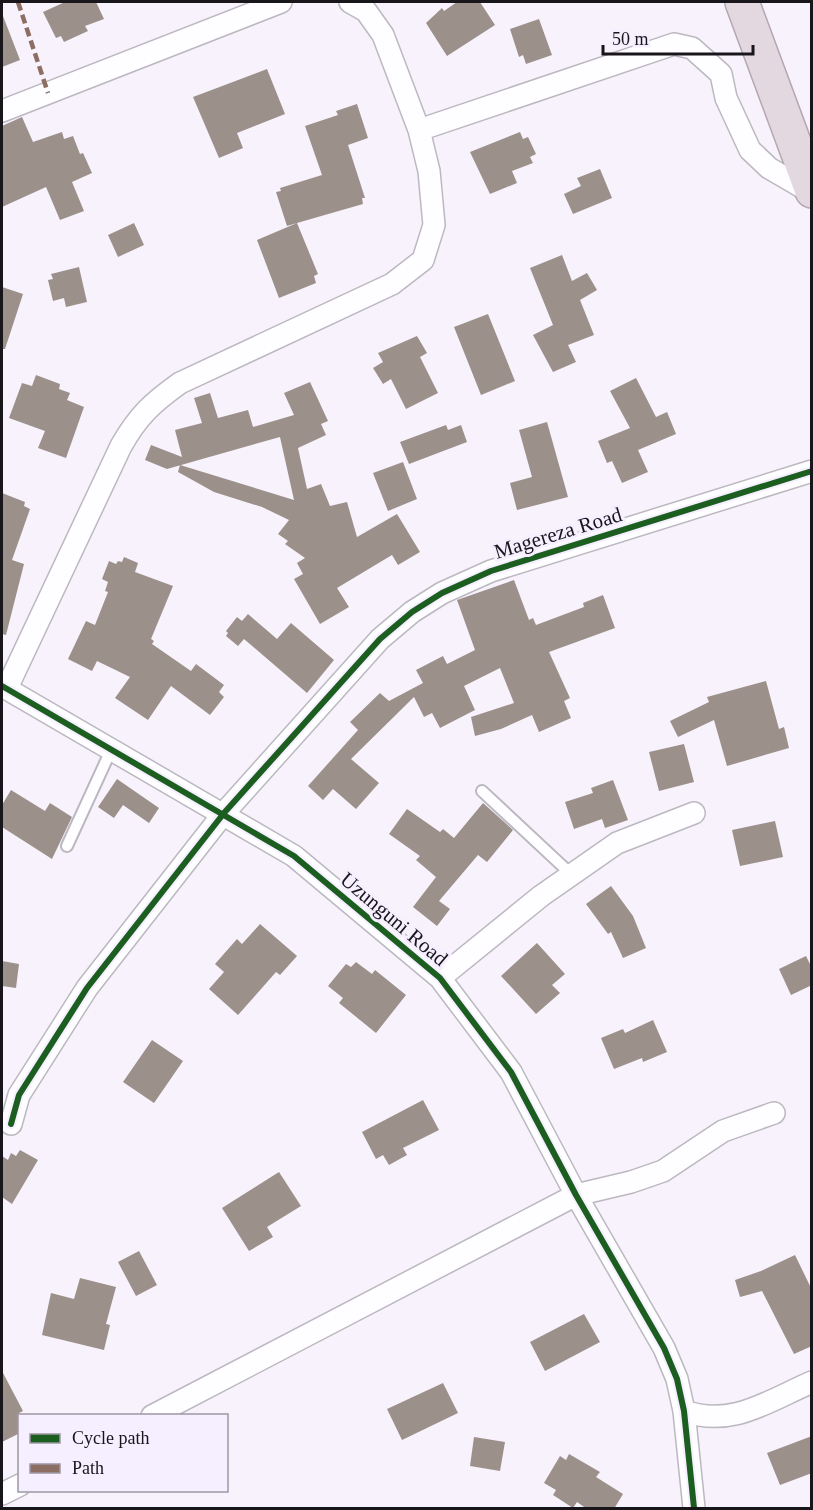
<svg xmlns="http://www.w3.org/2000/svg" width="813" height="1510" font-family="Georgia,serif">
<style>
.building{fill:#9c908a}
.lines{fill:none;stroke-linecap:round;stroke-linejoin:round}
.lane-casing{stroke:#bcb8c0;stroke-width:14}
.street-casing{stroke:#bcb8c0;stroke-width:24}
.highway-casing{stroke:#b4a7b1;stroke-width:36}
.lane{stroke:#fefdff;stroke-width:10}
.street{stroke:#fefdff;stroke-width:21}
.highway{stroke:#e4d8e0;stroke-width:33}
.quiet{stroke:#8d6e63;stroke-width:4.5;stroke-dasharray:9 4.5;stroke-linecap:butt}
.cycleway-casing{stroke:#f6efff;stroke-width:10}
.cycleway{stroke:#1b5e20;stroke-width:6}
.labels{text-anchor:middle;stroke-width:6;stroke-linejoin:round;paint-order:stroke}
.street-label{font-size:21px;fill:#18151b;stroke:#f6efff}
</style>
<rect width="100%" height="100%" fill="#f7f2fc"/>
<path class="building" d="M 65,2 L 96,2 L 104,19 L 85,26 L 88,31 L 64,42 L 61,36 L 56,38 L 43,12 Z
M 457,2 L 480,2 L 495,25 L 447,56 L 426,23 L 442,8 L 444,11 Z
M 3,16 L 20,60 L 2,67 L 2,17 Z
M 539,19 L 552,55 L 526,64 L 523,55 L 519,57 L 510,29 Z
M 267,69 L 285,114 L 237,133 L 243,148 L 219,158 L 193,97 Z
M 357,104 L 368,138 L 348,145 L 365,198 L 362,198 L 363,204 L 297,223 L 318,274 L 314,276 L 316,283 L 279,298 L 257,240 L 297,223 L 287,226 L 276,192 L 281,191 L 280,188 L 322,175 L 305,126 L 338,115 L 336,111 Z
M 22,117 L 33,142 L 62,132 L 64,139 L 73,136 L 80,154 L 83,153 L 92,173 L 72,182 L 84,211 L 60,220 L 46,187 L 2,207 L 2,126 Z
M 520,132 L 523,139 L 528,137 L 536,154 L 530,157 L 533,163 L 512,171 L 517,183 L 490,194 L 470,152 Z
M 600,169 L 612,198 L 573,214 L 564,194 L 581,186 L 577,178 Z
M 134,223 L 144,245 L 118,257 L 108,235 Z
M 562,255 L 572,281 L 587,273 L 597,290 L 580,300 L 594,335 L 568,345 L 576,362 L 553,372 L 533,335 L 553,325 L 530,268 Z
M 79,267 L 87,302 L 66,307 L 64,298 L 53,301 L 48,280 L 53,279 L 51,274 Z
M 2,287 L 23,294 L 5,349 L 2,349 Z
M 488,314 L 515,381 L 481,395 L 454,327 Z
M 417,336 L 427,353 L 420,357 L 438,393 L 406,409 L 391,379 L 383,384 L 373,368 L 383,362 L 378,353 Z
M 36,375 L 60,384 L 59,389 L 70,393 L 67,400 L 84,407 L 66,458 L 38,448 L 45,431 L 9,418 L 22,383 L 32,386 Z
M 636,378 L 656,417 L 667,412 L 676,434 L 638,450 L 648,472 L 622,483 L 612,461 L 607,463 L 598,441 L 630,428 L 610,391 Z
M 310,382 L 328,421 L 321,424 L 326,435 L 298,448 L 307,489 L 321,484 L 330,506 L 347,502 L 357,537 L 397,514 L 420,552 L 398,565 L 392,555 L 337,588 L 349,607 L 320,624 L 294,579 L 303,574 L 297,563 L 305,558 L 285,544 L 288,541 L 278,534 L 289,520 L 262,507 L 214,492 L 178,472 L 180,465 L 294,500 L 280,437 L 167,469 L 145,460 L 151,445 L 182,457 L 175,430 L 202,423 L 194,398 L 210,393 L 218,418 L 248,410 L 253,427 L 294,415 L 284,393 Z
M 547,422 L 568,497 L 517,510 L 510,483 L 532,477 L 519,430 Z
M 446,425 L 448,430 L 461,425 L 467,442 L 409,464 L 400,442 Z
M 403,462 L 417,499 L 388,511 L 373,473 Z
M 2,493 L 25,502 L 24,506 L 30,509 L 12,560 L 24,564 L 6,635 L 2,634 Z
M 124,557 L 138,563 L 135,572 L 173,586 L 151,639 L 154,641 L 152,644 L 191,671 L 196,664 L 224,685 L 219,692 L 224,697 L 210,715 L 171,686 L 148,720 L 115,698 L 130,677 L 97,661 L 92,671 L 68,659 L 86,621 L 95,625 L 108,592 L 105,591 L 108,582 L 102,579 L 109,561 L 116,564 L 118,561 L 122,562 Z
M 514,580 L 529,620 L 533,618 L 536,625 L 584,607 L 583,603 L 603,595 L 615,628 L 549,652 L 570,698 L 564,701 L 571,718 L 539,732 L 532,715 L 501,729 L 475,736 L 471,717 L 514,703 L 500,668 L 464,686 L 475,710 L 440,728 L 432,713 L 424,717 L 414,697 L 351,759 L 379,783 L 356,809 L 333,789 L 323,800 L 308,786 L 358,730 L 350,722 L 380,693 L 389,701 L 423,683 L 416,670 L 443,656 L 447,664 L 475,650 L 457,600 Z
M 248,614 L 277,639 L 291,623 L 334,660 L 307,693 L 244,639 L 238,646 L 226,636 L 228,633 L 226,631 L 237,617 L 242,621 Z
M 766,681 L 779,729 L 784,727 L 789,748 L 727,766 L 714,720 L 678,737 L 670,721 L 709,702 L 707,697 Z
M 684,744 L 694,782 L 659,791 L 649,752 Z
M 117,779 L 159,808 L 149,823 L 123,805 L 114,818 L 98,807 Z
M 613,780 L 628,820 L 605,828 L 602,819 L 574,829 L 565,802 L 593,793 L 591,788 Z
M 11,790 L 45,811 L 50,803 L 72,817 L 52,859 L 2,827 L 2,805 Z
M 483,803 L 513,830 L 487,862 L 478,855 L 439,901 L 450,909 L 437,926 L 413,907 L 436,877 L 416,860 L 420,856 L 389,834 L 407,809 L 440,832 L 443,829 L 454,838 Z
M 775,821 L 783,857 L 740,866 L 732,830 Z
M 611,886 L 633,916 L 646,948 L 623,958 L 611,932 L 608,934 L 586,904 Z
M 260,924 L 297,956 L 280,975 L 276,972 L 238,1015 L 209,989 L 224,972 L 215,964 L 237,939 L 242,944 Z
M 537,943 L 565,974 L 552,985 L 560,993 L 536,1014 L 501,976 Z
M 806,956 L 812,968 L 812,985 L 791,995 L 779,969 Z
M 2,961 L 19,964 L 16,988 L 2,986 Z
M 356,962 L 372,974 L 375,970 L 406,995 L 376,1033 L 339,1003 L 343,998 L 328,986 L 346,964 L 351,967 Z
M 653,1020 L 667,1052 L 643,1062 L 642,1058 L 614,1069 L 601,1038 L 623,1029 L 625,1033 Z
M 152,1040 L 183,1061 L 154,1103 L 123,1082 Z
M 423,1100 L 439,1130 L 403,1148 L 407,1155 L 389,1165 L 383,1155 L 376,1159 L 362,1132 Z
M 20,1150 L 38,1160 L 12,1204 L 2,1197 L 2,1156 L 8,1160 L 11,1153 L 16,1156 Z
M 279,1172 L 301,1206 L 267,1227 L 273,1237 L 249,1251 L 222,1208 Z
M 139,1251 L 157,1285 L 136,1296 L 118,1262 Z
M 795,1255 L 812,1290 L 812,1346 L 794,1354 L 762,1291 L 740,1297 L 735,1280 L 761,1271 Z
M 80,1278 L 116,1287 L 106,1324 L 110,1325 L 104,1350 L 42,1335 L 51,1293 L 74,1299 Z
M 584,1314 L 600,1342 L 545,1371 L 530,1342 Z
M 2,1371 L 23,1411 L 19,1413 L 20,1433 L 2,1442 Z
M 443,1383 L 458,1413 L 402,1440 L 387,1409 Z
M 812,1436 L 812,1473 L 780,1485 L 767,1453 Z
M 474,1437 L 505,1442 L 500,1471 L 470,1466 Z
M 569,1454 L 600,1472 L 596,1477 L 623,1494 L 614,1509 L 587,1509 L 577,1502 L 573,1508 L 553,1495 L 556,1490 L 544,1483 L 560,1456 L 566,1460 Z"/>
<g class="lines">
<g class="lane-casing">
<path id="lane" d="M 482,791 L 572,875
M 67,846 L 112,748"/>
</g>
<g class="street-casing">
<path id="street" d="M 2,111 L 281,2
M 419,130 L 674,44 L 692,48 L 721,74 L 726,98 L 750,150 L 769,168 L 812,193
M 2,686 L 294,856 L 440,978 L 511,1072 L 576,1195 L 664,1348 L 677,1379 L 684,1411 L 694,1508
M 7,688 L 121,446 C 138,416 152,403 180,383 L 392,284 L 423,260 L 434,225 L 429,171 L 419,130 L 383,35 L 366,11 L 350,2
M 440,978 L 541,896 L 617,843 L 694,813
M 11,1124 L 19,1095 L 87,988 L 224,813 L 380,639 L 412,612 L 442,593 L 491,571 L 812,471
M 684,1411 C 732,1428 768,1401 812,1382
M 152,1416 L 576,1195 L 631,1182 L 663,1171 L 723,1131 L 774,1113
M 2,1494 L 20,1485"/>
</g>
<g class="highway-casing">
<path id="highway" d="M 742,2 L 812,191"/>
</g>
<use href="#lane" class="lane"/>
<use href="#street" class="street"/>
<use href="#highway" class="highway"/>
<path class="quiet" d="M 18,2 L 48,93"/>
<g class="cycleway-casing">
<path id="cycleway" d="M 2,686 L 294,856 L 440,978 L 511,1072 L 576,1195 L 664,1348 L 677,1379 L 684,1411 L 694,1508
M 11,1124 L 19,1095 L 87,988 L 224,813 L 380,639 L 412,612 L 442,593 L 491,571 L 812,471"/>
</g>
<use href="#cycleway" class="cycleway"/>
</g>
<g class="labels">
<g class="street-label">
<text transform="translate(558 533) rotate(-17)" y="7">Magereza Road</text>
<text transform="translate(394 919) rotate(40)" y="7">Uzunguni Road</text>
</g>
</g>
<rect width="813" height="1510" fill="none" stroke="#18151b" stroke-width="6"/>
<rect x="18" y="1414" width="210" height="78" fill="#f6efff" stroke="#9d98a4" stroke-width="1.5"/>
<rect x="30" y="1434" width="30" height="9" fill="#1b5e20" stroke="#9d98a4" stroke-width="1.5"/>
<text x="72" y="1444" font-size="18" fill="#18151b">Cycle path</text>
<rect x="30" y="1464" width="30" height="9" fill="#8d6e63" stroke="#9d98a4" stroke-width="1.5"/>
<text x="72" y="1474" font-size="18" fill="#18151b">Path</text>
<path d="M603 45v9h150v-9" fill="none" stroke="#18151b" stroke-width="3"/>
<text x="612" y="45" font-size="18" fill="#18151b" stroke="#f6efff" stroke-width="4.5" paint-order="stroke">50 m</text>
</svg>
